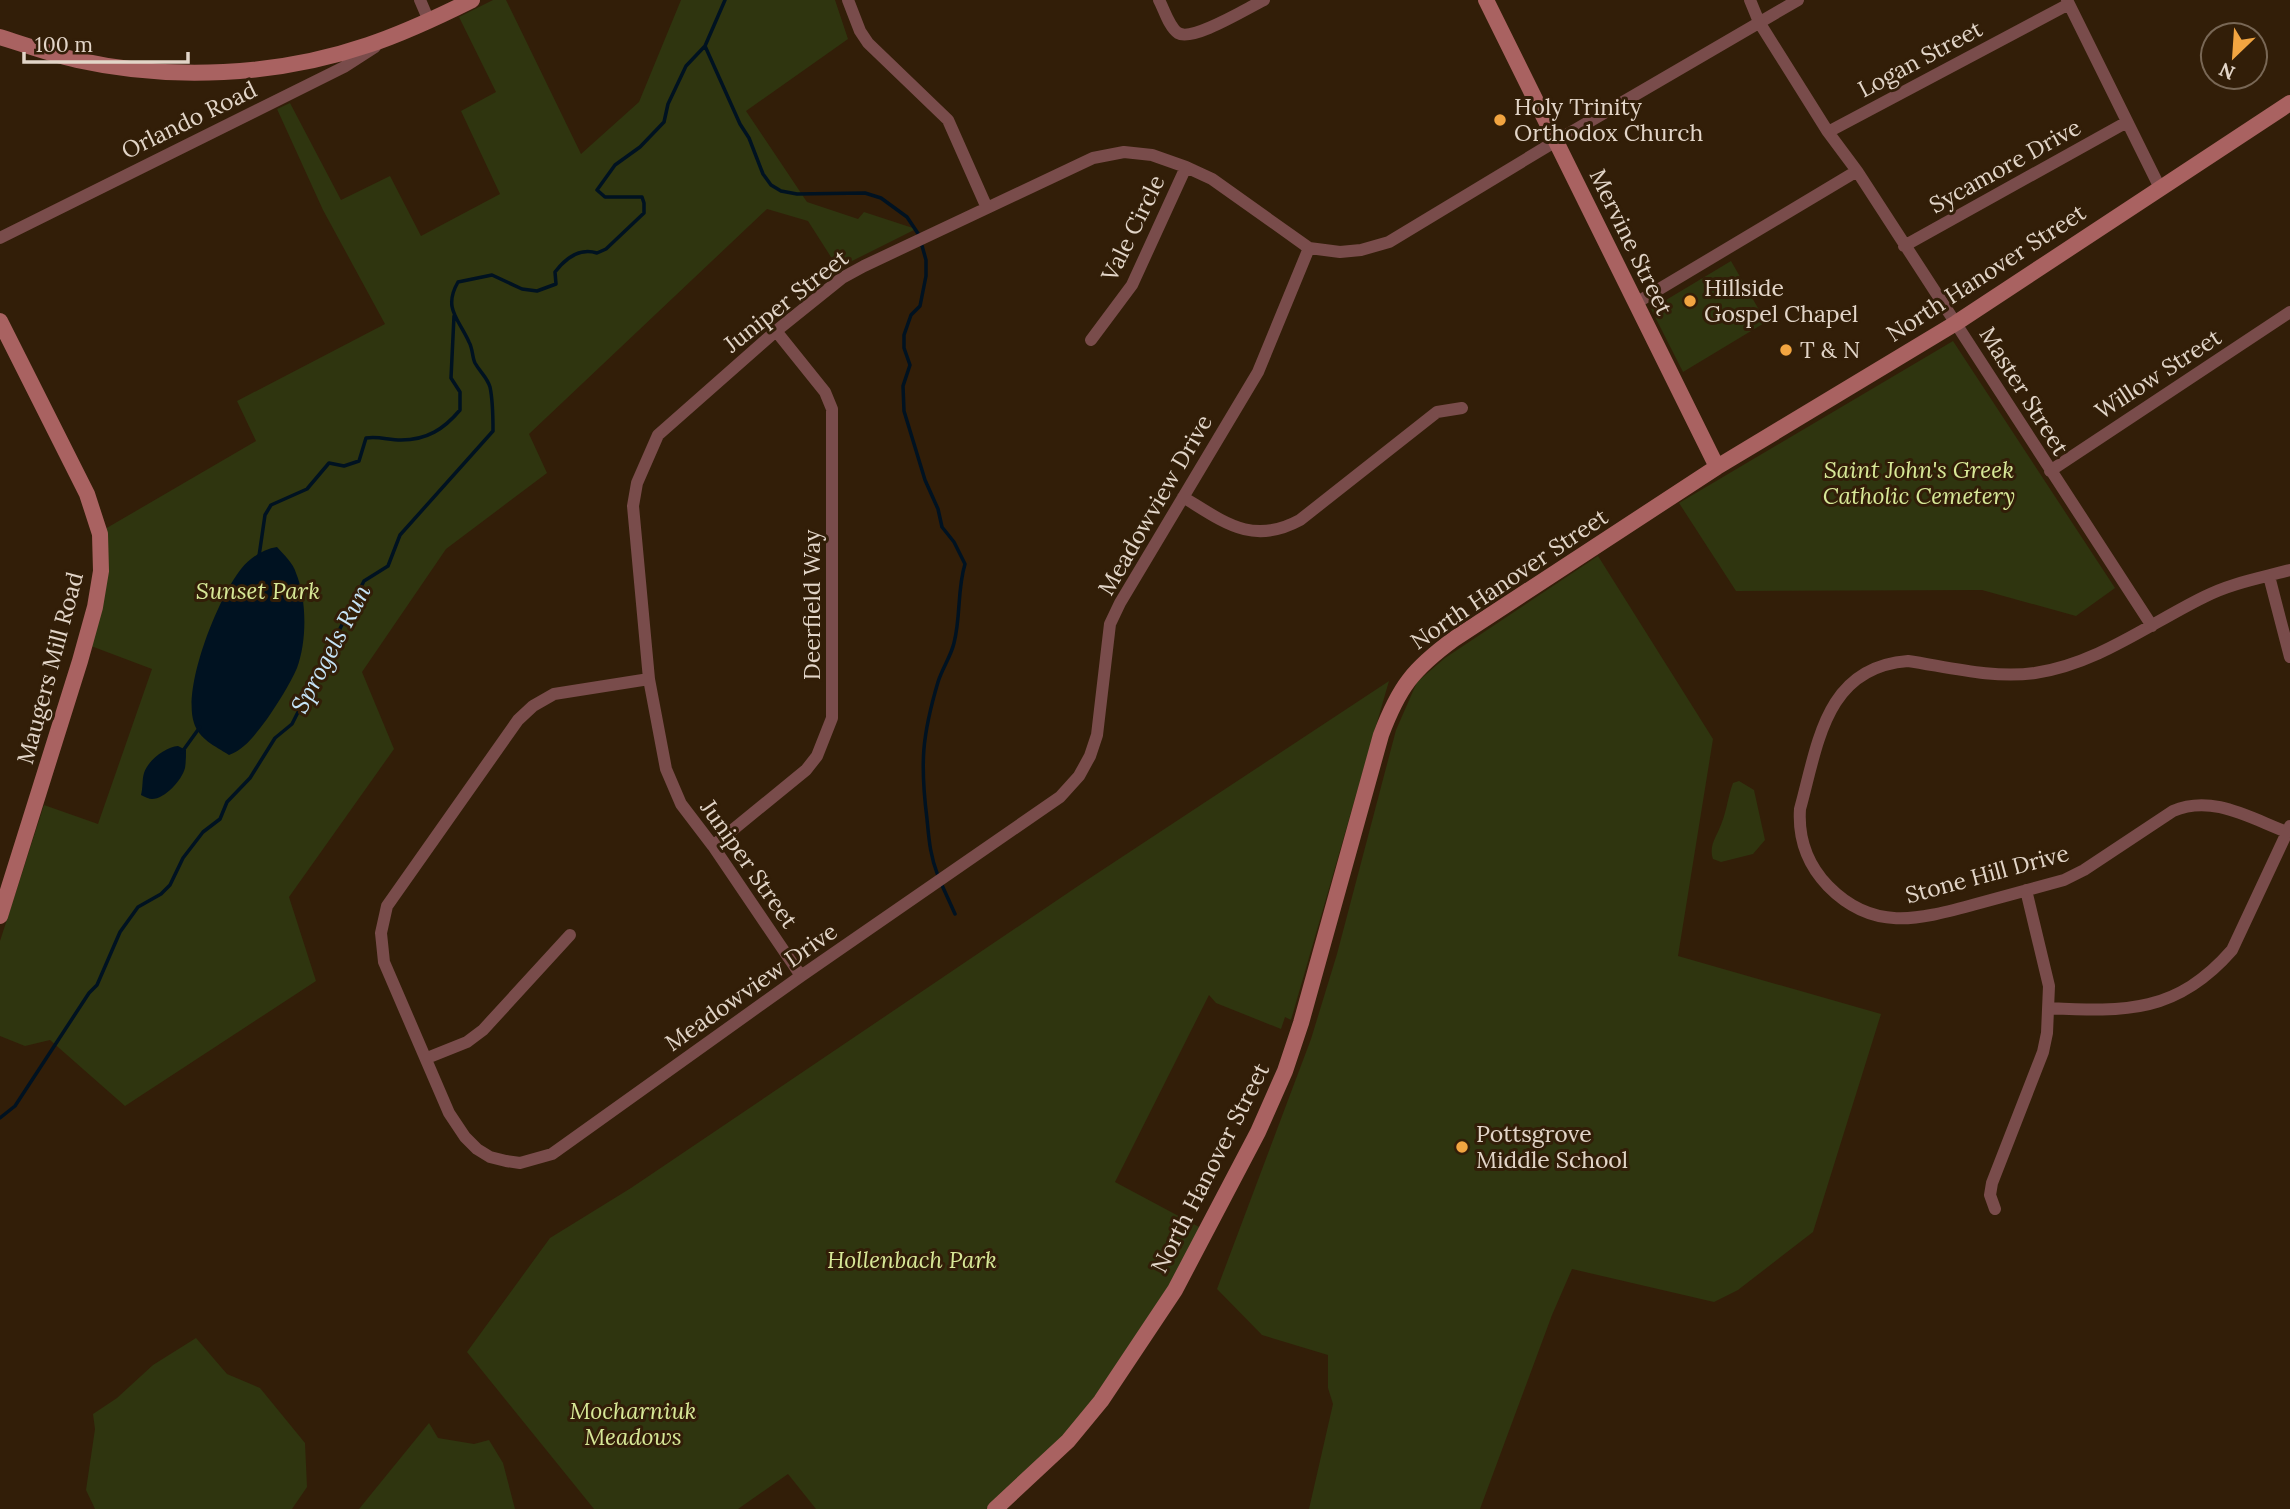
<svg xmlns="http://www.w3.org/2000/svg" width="2290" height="1509" font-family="Lora,serif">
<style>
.green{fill:#2f350f}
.water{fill:#001221}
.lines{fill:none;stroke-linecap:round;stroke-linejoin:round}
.stream{stroke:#001221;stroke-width:3.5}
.street{stroke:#794c4b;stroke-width:12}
.secondary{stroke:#a96261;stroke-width:16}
.poi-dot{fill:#f2a541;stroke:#321e08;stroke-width:2.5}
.labels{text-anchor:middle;stroke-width:6;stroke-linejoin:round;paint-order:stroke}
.street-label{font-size:23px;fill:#e2d5c8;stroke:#321e08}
.poi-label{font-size:23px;fill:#e2d5c8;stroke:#321e08;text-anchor:start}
.park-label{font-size:23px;font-style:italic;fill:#d7e897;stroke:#321e08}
.water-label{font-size:24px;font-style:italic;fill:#c6e4f8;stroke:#321e08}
</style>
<rect width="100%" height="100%" fill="#321e08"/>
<path class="green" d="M 493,0 L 506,0 L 581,154 L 639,102 L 681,0 L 835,0 L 848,39 L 746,111 L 807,202 L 858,219 L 864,212 L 916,229 L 838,268 L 808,221 L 767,209 L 529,434 L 547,473 L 446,549 L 362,672 L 394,749 L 289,897 L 316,981 L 125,1106 L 50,1040 L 25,1046 L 0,1036 L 0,941 L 44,805 L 98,824 L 152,669 L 91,646 C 104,603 112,575 105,529 L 256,441 L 237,401 L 385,324 L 323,210 L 277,109 L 290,103 L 341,200 L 390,176 L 421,236 L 500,194 L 461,111 L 496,92 L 459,17 Z
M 1731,261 L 1766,322 L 1683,372 L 1651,309 Z
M 1953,341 L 2115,588 L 2076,616 L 1982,590 L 1736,591 L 1679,503 Z
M 1598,556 L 1713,739 L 1678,956 L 1881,1014 L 1813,1232 L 1738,1290 L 1714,1302 L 1572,1269 L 1552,1315 L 1480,1509 L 1309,1509 L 1333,1404 L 1328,1388 L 1328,1355 L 1262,1335 L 1217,1289 L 1311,1039 L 1337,954 L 1396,730 L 1417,682 L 1445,658 Z
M 1389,681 L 1291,1020 L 1285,1017 L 1281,1029 L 1216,1003 L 1209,995 L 1115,1182 L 1201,1228 L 1163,1297 L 1078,1423 L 987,1509 L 816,1509 L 788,1474 L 738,1509 L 594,1509 L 467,1352 L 550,1238 L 631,1188 L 1081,884 Z
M 1739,781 L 1754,790 L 1765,840 L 1753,854 L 1721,862 L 1713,859 C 1708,845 1718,835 1722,822 C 1727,809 1728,796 1733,783 Z
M 196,1338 L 227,1374 L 260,1388 L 305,1443 L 307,1487 L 292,1509 L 95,1509 L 86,1490 L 95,1429 L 93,1414 L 117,1398 L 153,1365 Z
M 429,1423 L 438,1438 L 474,1444 L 489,1440 L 503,1463 L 515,1509 L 359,1509 Z"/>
<path class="water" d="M 277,547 C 284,555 293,563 296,573 C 307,600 307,641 297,668 C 289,686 278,703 267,719 C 256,733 246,749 229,755 C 215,746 199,739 194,723 C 182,687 218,598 241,569 C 250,558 263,549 277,547 Z
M 178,746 L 186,750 C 186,756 186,762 185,768 C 182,780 165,799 152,799 C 149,799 145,797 141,795 C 143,788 142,779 144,773 C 148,760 166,747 178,746 Z"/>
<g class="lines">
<path class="stream" d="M 705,46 L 740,124 L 749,138 L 763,174 L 771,185 L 781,191 L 797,194 L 865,193 L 881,198 L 907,217 L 919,235 L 926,260 L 926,276 L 920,306 L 911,315 L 904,335 L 904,348 L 910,365 L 903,386 L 904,411 L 925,480 L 938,509 L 942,527 L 954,542 L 965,564 C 957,590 961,616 954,643 C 951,656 942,669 938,682 C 922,736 920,763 927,819 C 929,840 930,855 938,876
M 259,556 L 265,515 L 271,505 L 307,489 L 329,463 L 344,466 L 359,461 L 366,438 C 379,436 388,440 401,440 C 427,440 444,429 460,410 L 460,392 L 451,378 L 454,316
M 182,752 L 200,727
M 941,883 L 955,914
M 0,1118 L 15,1106 L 89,993 L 97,985 L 120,932 L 138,907 L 161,894 L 170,885 L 183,858 L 203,832 L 220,819 L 227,802 L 250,778 L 275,738 L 292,724 L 364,581 L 388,566 L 400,535 L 493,431 C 493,417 493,401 490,387 C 487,377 480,372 475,363 C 472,357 473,349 469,342 C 458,318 443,308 458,282 L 492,275 L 522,289 L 537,291 L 556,284 L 555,272 C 565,259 579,247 597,253 L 606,249 L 644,213 L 644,203 L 642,197 L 605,197 L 597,190 L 615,165 L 640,147 L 664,122 L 668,104 L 686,66 L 705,46 L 725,0"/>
<path class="street" d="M 420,0 L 429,21
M 848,0 L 860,31 L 868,43 L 948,120 L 987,208
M 1159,0 C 1164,9 1169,27 1178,33 C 1193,42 1247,8 1264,0
M 1750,0 L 1759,22 L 1828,132 L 1857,171 L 2152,626
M 2067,0 L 2160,188
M 1828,132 L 2069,4
M 0,238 L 344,67 L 375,47
M 1904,246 L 2127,122
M 1636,303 L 1857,171
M 1091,340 L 1132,285 L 1186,167
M 2050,471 L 2290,312
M 1183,497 C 1224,522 1252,546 1300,520 L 1437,412 L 1462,408
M 2269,576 L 2290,657
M 649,679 L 554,694 L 533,706 L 518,720 L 387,906 L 381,933 L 384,962 L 449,1113 L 465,1137 L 477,1149 L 490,1157 L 506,1161 L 520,1163 L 552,1154 L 801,976 L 1060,797 L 1079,776 L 1090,756 L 1097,735 L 1110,624 L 1120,603 L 1258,372 L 1309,248
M 2287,832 C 2250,818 2212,794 2173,811 L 2084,870 L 2064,880 C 2035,888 2006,896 1976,904 C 1920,919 1874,933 1828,886 C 1807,864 1798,839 1800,809 C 1818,744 1825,667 1908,661 C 1948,667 1993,679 2035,673 C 2097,664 2149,624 2204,597 C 2231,583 2261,578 2290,570
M 713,846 L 806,770 L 817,756 L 832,718 L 832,409 L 825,392 L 776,331
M 801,976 L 713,846 L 681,804 L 666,769 L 649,679 L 633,506 L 637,483 L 658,435 L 776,331 L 842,278 L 864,266 L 1093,158 L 1124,152 L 1152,155 L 1186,167 L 1212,179 L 1309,248 L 1340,252 L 1361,250 L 1389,242 L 1556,141 L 1798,0
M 2049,1008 C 2126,1012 2177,1013 2232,950 L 2290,826
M 427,1058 L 467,1042 L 483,1030 L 570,935
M 1995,1209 L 1990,1195 L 1992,1183 L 2043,1052 L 2047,1033 L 2049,986 L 2026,890"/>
<path class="secondary" d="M 1486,0 L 1717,467
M 0,37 C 25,45 51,54 77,60 C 171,81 277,76 368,45 C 404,33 438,17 472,0
M 0,321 L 87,494 L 100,534 L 101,571 L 95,607 L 80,661 L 0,916
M 995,1509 L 1068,1441 L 1101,1401 L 1175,1290 L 1258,1132 L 1285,1071 L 1301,1023 L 1381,735 C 1399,687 1413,669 1454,639 L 1717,467 L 1956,323 L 2290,103"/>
</g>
<g class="poi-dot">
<circle cx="1500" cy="120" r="7"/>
<circle cx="1690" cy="301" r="7"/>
<circle cx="1786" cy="350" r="7"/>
<circle cx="1462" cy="1147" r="7"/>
</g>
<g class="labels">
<g class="street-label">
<text transform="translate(1920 59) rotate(-28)" y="8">Logan Street</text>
<text transform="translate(189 120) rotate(-26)" y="8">Orlando Road</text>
<text transform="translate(2005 166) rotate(-29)" y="8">Sycamore Drive</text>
<text transform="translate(1133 228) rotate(-64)" y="8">Vale Circle</text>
<text transform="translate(1631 242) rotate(64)" y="8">Mervine Street</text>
<text transform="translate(1986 273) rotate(-33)" y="8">North Hanover Street</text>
<text transform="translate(786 301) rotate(-38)" y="8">Juniper Street</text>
<text transform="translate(2158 374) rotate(-33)" y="8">Willow Street</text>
<text transform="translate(2024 391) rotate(58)" y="8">Master Street</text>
<text transform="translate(1155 505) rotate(-60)" y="8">Meadowview Drive</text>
<text transform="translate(1509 579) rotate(-34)" y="8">North Hanover Street</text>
<text transform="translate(812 605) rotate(-90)" y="8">Deerfield Way</text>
<text transform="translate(50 668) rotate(-75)" y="8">Maugers Mill Road</text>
<text transform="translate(749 864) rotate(55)" y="8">Juniper Street</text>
<text transform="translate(1987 874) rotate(-15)" y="8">Stone Hill Drive</text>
<text transform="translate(751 987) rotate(-35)" y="8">Meadowview Drive</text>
<text transform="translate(1210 1168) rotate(-63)" y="8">North Hanover Street</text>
</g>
<g class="poi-label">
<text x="1514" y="115">Holy Trinity<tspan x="1514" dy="26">Orthodox Church</tspan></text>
<text x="1704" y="296">Hillside<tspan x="1704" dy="26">Gospel Chapel</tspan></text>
<text x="1800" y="358">T &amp; N</text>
<text x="1476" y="1142">Pottsgrove<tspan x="1476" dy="26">Middle School</tspan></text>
</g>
<g class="park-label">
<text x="1919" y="478">Saint John's Greek<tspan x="1919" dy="26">Catholic Cemetery</tspan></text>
<text x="258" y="599">Sunset Park</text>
<text x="912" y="1268">Hollenbach Park</text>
<text x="633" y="1419">Mocharniuk<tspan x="633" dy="26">Meadows</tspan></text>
</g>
<g class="water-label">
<text transform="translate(331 649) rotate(-62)" y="8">Sprogels Run</text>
</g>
</g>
<g transform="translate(2234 56) rotate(205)"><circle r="33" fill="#321e08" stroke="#786755" stroke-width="2"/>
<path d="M0-5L12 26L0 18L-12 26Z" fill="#f2a541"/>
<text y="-10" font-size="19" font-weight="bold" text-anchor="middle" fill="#e2d5c8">N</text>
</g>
<path d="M24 52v10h164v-10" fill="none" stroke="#e2d5c8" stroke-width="3.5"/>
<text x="35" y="52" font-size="21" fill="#e2d5c8" stroke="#321e08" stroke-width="5" paint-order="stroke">100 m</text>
</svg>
